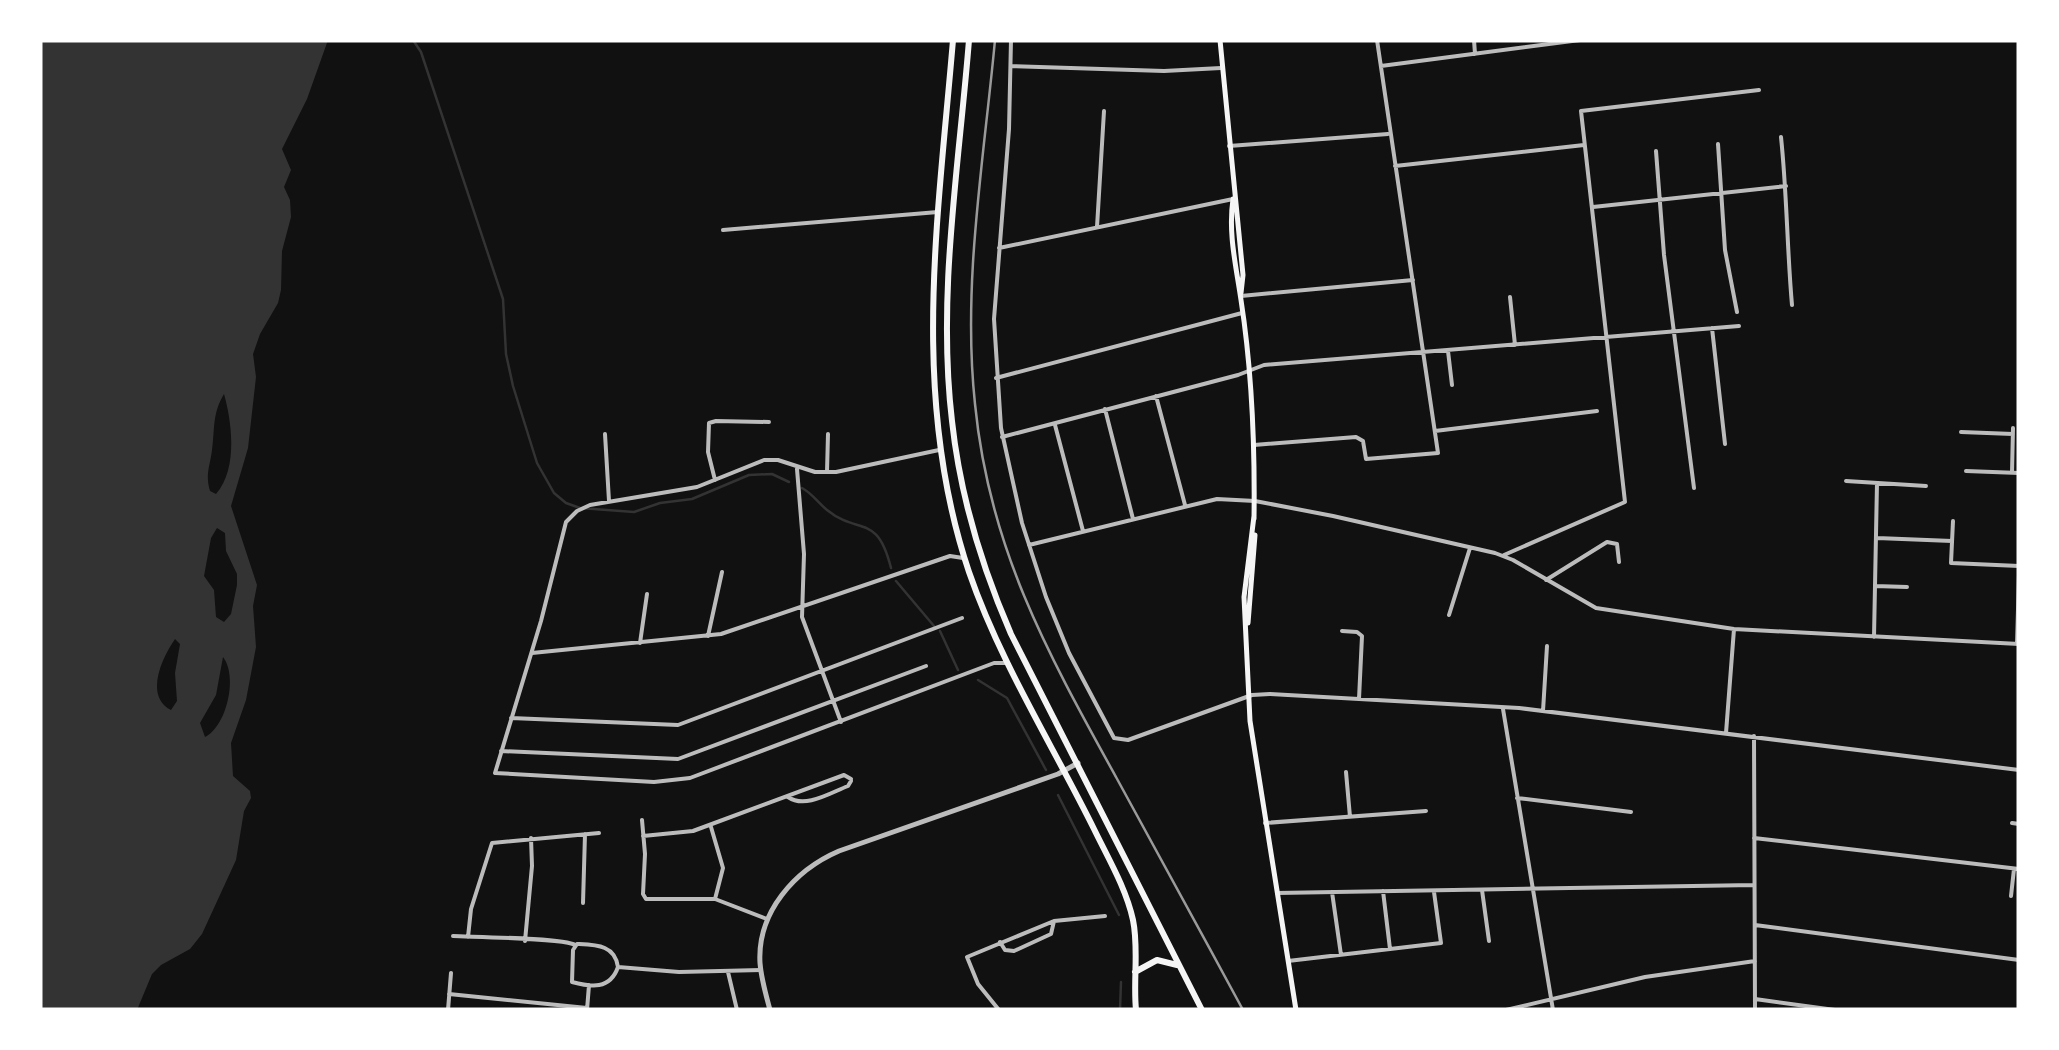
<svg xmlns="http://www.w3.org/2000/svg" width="2059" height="1050" font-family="'Golos Text',sans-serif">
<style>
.water{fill:#333;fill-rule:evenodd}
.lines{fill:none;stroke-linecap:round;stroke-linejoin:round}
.stream{stroke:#333;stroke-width:2.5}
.minor{stroke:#bcbcbc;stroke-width:4}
.tertiary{stroke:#bcbcbc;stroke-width:5}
.secondary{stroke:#f5f5f5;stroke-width:5}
.primary{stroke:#f5f5f5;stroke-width:6}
.rail{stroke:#9a9a9a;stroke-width:2.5}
</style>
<rect width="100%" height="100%" fill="#111"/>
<path class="water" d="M 40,40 L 328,40 L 307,99 L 282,149 L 291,170 L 284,187 L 290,200 L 291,217 L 282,251 L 281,290 L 278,303 L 260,334 L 253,354 L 256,377 L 248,448 L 231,506 L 257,585 L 253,606 L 256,647 L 246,700 L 231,743 L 233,776 L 250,791 L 251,798 L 244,811 L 236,860 L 202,934 L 190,949 L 161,965 L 152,974 L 137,1010 L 40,1010 ZM 224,394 C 232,422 238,469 216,494 L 210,491 C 205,475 210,466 212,450 C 215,429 212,414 224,394 ZM 217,528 L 225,533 L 226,551 L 237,574 L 237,585 L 231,614 L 224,622 L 216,617 L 214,590 L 204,576 L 211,538 ZM 175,639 L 180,644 L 175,673 L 177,701 L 171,710 C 144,696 162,658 175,639 ZM 223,657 C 238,676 227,726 205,737 L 200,723 L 216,695 Z"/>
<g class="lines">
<path class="stream" d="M 413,40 L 421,52 L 503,299 L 506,354 L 513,386 L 537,463 L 554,493 L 566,503 L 580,508 L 634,512 L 660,503 L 692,499 L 749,475 L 772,474 L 789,482
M 802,488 C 813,494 817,502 827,510 C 859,536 877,512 891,568
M 896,581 L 934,626
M 940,631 L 958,670
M 978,680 L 1007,698 L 1046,770
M 1058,795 L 1119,915
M 1120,1010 L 1121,982"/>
<path class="minor" d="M 1011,40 L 1009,129 L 994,319 L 1001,428 L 1022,523 L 1046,597 L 1069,653 L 1114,738 L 1128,740 L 1252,695 L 1270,694 L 1519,708 L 2019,770
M 1474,40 L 1475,54
M 1011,66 L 1164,71 L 1221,68
M 1381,66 L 1580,40
M 1781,137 C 1787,194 1787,249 1792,305
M 1718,144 L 1725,250 L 1737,312
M 1229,146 L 1388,134
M 1656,151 L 1664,255 L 1694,488
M 1395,166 L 1584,145
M 1593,207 L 1786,186
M 1097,227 L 1104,111
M 723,230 L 938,212
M 999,248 L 1233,199
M 1241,296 L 1413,280
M 1510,297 L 1515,345
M 1712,328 L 1725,444
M 1448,351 L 1452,385
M 996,378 L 1242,313
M 1156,396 L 1185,505
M 1105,409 L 1133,519
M 1055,425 L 1083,531
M 1435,431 L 1597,411
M 1961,432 L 2013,434
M 605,434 L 609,501
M 1002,437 L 1238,375 L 1264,365 L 1739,326
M 1254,445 L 1356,437 L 1363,441 L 1366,459 L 1438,453 L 1377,40
M 939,450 L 836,472 L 815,472 L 778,460 L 764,460 L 697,487 L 590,505 L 577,511 L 566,522 L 541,621 L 495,773 L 654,782 L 690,778 L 994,663 L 1007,663
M 797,469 L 804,554 L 802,617 L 841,722
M 1966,471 L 2019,473
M 827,472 L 828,434
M 2012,473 L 2013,428
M 715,480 L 708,452 L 709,423 L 716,421 L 769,422
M 1846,481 L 1926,486
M 1953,521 L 1951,563 L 2019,566
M 1877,538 L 1952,541
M 1029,545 L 1217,499 L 1255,501 L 1333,516 L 1495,553 L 1513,560 L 1596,608 L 1734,629 L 2019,644
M 1504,555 L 1625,502 L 1581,111 L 1759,90
M 1546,580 L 1607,542 L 1617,544 L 1619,562
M 1875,586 L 1907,587
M 1449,615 L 1470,548
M 1342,631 L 1357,632 L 1362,636 L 1359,699
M 708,636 L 722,572
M 1874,637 L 1877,483
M 640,643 L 647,594
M 2017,643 L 2019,575
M 532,653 L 721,634 L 950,556 L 963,558
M 1503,709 L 1553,1010
M 1543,711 L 1547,646
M 511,718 L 678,725 L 962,618
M 1726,733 L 1734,629
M 1754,736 L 1755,1010
M 501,751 L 678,759 L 926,666
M 1346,772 L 1350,817
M 788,797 C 805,809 830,793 848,786 L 851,781
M 1517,798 L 1631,812
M 642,820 L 645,854 L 643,894 L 646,899 L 715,899 L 767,919
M 1265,823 L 1426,811
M 2012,823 L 2019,824
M 711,827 L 723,868 L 715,899
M 643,836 L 693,831 L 844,775 L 851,779
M 1754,838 L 2019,869
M 1482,890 L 1489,941
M 1383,891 L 1390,949
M 1332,892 L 1341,955
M 1277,893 L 1754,885
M 2011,896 L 2014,869
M 583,903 L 585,834
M 1755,925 L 2019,960
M 453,936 C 474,937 565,938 575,945
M 468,937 L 471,909 L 492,843 L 599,833
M 525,941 L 532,866 L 531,838
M 1000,942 L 1005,950 L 1014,951 L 1051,934 L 1054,921
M 577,944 C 597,945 615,945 618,967 C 610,990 591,987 572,982 L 573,950 Z
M 1288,961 L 1441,943 L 1434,892
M 618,967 L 679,972 L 761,970
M 728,972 L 737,1010
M 449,994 L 587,1008
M 1755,999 L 1835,1010
M 448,1010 L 451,973
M 587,1010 L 589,985
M 999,1010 L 978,984 L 967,957 L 1054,921 L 1105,916
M 1506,1010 L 1645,977 L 1755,961"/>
<path class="tertiary" d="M 770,1010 C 766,995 761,978 760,963 C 757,912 795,870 839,851 L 1058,774 L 1078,763"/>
<path class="secondary" d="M 1220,40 L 1243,275 L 1241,293
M 1233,199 C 1228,234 1236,265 1241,300 C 1252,371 1255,446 1254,519
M 1254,516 L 1244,597 L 1250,721 L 1296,1010
M 1248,623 L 1255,535"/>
<path class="primary" d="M 953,40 C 938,219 910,397 969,572 C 1000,662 1052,744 1094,829 C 1108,858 1126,888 1133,920 C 1139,949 1133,980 1136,1010
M 969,40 C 959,166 937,295 952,421 C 960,495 981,565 1011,634 L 1202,1010
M 1135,972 L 1157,960 L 1177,965"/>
<path class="rail" d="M 995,40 C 984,159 962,284 975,404 C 989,548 1047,652 1116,777 C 1158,854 1201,932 1243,1010"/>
</g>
<rect width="2059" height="1050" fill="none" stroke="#ffffff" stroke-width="85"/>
</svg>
